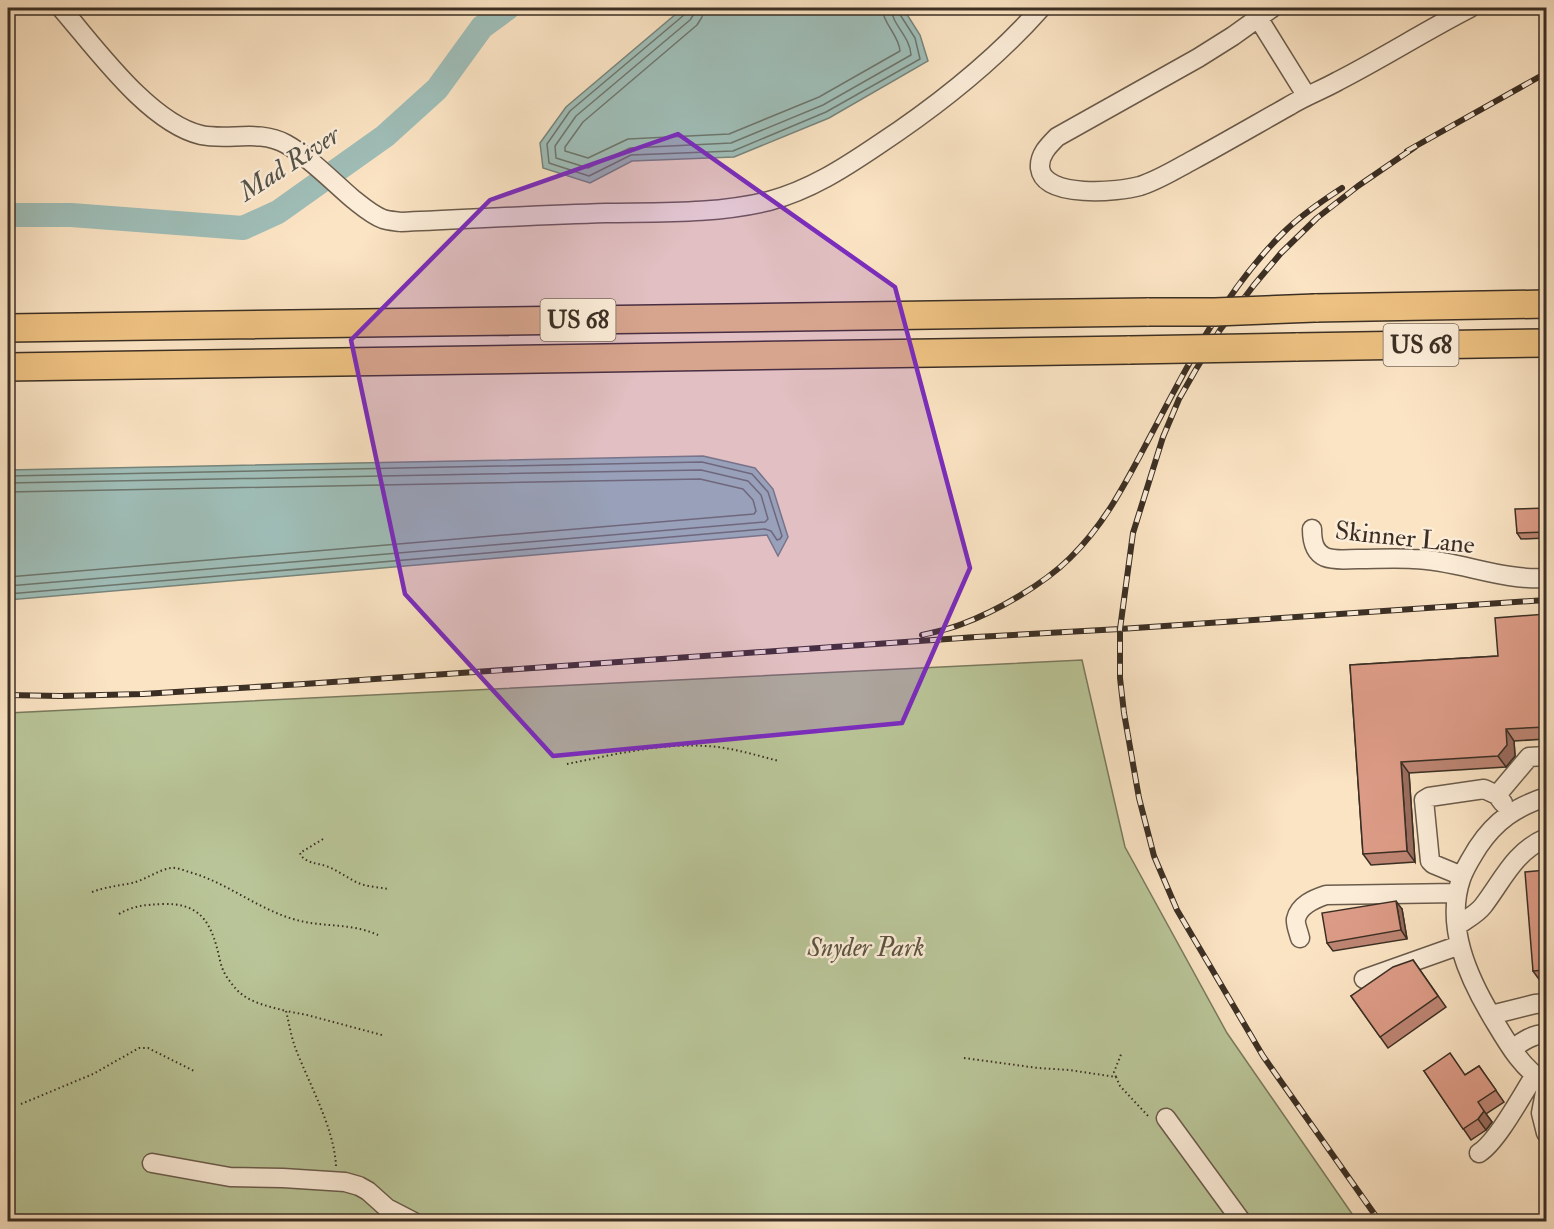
<svg xmlns="http://www.w3.org/2000/svg" width="1554" height="1229" font-family="'IM FELL Double Pica',serif">
<style>
.green{fill:#b9c598;stroke:#7a7a5e;stroke-width:1.5}
.water{fill:#9fbeb8;stroke:#77857d;stroke-width:1.5}
.lines{fill:none;stroke-linecap:round;stroke-linejoin:round}
.shore{stroke:#6d766e;stroke-width:1.5}
.river{stroke:#9fbeb8;stroke-width:24}
.minor-casing{stroke:#6b5c4c;stroke-width:21}
.highway-casing{stroke:#3b2f24;stroke-width:30}
.path{stroke:#3b2f24;stroke-width:2;stroke-dasharray:1.5 3;stroke-linecap:butt}
.minor{stroke:#fcedd9;stroke-width:18}
.highway{stroke:#eec282;stroke-width:27}
.rail-casing{stroke:#3b2f24;stroke-width:6}
.rail{stroke:#fcedd9;stroke-width:4;stroke-dasharray:11;stroke-linecap:butt}
.highway-bridge-casing{stroke:#3b2f24;stroke-width:30;stroke-linecap:butt}
.highway-bridge{stroke:#eec282;stroke-width:27}
.wall{fill:#bd8573;stroke:#3b2f24;stroke-width:1.5}
.shaded-wall{fill:#9a6c5e;stroke:#3b2f24;stroke-width:1.5}
.building{fill:#dc9b86;stroke:#3b2f24;stroke-width:1.5}
.marked{fill:#7b2cbf;fill-opacity:0.2;stroke:#7b2cbf;stroke-width:4.5;stroke-linejoin:round}
.labels{text-anchor:middle;stroke-width:5;stroke-linejoin:round;paint-order:stroke}
.shield{fill:#fcedd9;stroke:#75685a;stroke-width:1.5}
.shield-label{font-size:24px;font-weight:bold;fill:#3b2f24}
.street-label{font-size:26px;fill:#3b2f24;stroke:#fcedd9}
.park-label{font-size:26px;font-style:italic;fill:#5a5441;stroke:#fcedd9}
.water-label{font-size:27px;font-style:italic;fill:#545349;stroke:#fcedd9}
</style>
<rect width="100%" height="100%" fill="#fbe4c4"/>
<filter id="stains"><feTurbulence type="fractalNoise" baseFrequency=".00333" numOctaves="4"/><feColorMatrix values="0 0 0 0 .2 0 0 0 0 .09 0 0 0 0 .02 0 0 0 .5 -.17"/></filter>
<radialGradient id="worn" r=".72"><stop offset=".6" stop-color="#630" stop-opacity="0"/><stop offset="1" stop-color="#630" stop-opacity=".3"/></radialGradient>
<path class="green" d="M 1082,660 L 1125,847 L 1227,1033 L 1357,1221 L 8,1221 L 8,713 Z"/>
<path class="water" d="M 683,8 L 903,8 L 920,35 L 928,61 L 829,118 L 734,157 L 632,161 L 590,183 L 543,168 L 540,143 L 566,107 Z
M 703,456 L 755,468 L 773,489 L 788,537 L 778,556 L 767,535 L 8,600 L 8,470 Z"/>
<g class="lines">
<path class="shore" d="M 687,8 L 684,15 L 570,111 L 547,144 L 549,163 L 589,176 L 631,155 L 733,151 L 826,112 L 920,59 L 915,38 L 899,13 L 898,8
M 694,8 L 694,14 L 690,20 L 576,116 L 555,146 L 556,158 L 588,168 L 630,148 L 731,143 L 823,105 L 911,55 C 910,36 892,25 891,8
M 703,8 L 702,17 L 697,25 L 583,122 L 565,147 L 565,151 L 588,158 L 628,139 L 729,134 L 819,97 L 900,51 C 899,35 883,24 882,8
M 8,476 L 702,462 L 752,474 L 768,492 L 782,536 L 780,539 L 777,540 L 771,531 L 765,529 L 8,594
M 8,483 L 701,470 L 748,481 L 761,495 L 768,519 L 765,522 L 8,586
M 8,492 L 700,479 L 743,489 L 753,500 L 756,511 L 754,514 L 8,577"/>
<path class="river" d="M 8,215 L 71,215 L 243,228 L 278,212 L 385,136 L 437,89 L 482,27 L 508,8"/>
<g class="minor-casing">
<path id="minor" d="M 61,8 C 95,47 149,123 201,135 C 229,141 259,129 286,144 C 308,156 333,182 353,199 C 362,206 372,215 383,219 C 389,221 395,221 401,222 C 469,219 538,215 606,213 C 660,212 716,214 769,201 C 810,190 844,168 878,145 C 937,106 994,61 1041,8
M 1252,8 L 1306,95
M 1272,8 L 1233,36 L 1198,58 L 1057,137 C 1048,146 1039,155 1040,168 C 1044,199 1119,192 1140,186 C 1159,180 1176,169 1193,160 C 1226,142 1257,124 1289,106 C 1305,96 1322,90 1338,81 C 1383,58 1425,31 1470,8
M 1312,529 C 1312,541 1314,552 1325,557 C 1335,561 1347,559 1358,559 C 1376,559 1395,558 1413,559 C 1458,560 1501,581 1546,578
M 1546,797 C 1516,807 1496,820 1478,847 C 1472,857 1465,867 1461,879 C 1445,926 1468,977 1492,1017 C 1507,1042 1521,1068 1546,1083
M 1503,803 L 1497,795 L 1529,757 L 1546,756
M 1462,876 L 1433,864 L 1430,861 L 1424,800 L 1429,797 L 1484,789 L 1497,795
M 1457,926 C 1465,920 1477,914 1483,906 C 1503,880 1514,852 1546,838
M 1300,938 C 1299,933 1295,924 1296,919 C 1299,905 1314,899 1326,895 L 1457,893
M 1364,979 L 1460,945
M 1491,1015 L 1535,1004 L 1546,1003
M 1512,1049 C 1523,1041 1533,1034 1546,1034
M 1546,1087 L 1541,1113 L 1546,1133
M 1166,1118 L 1242,1222
M 1479,1153 C 1497,1142 1522,1095 1535,1075
M 152,1163 L 230,1177 L 283,1178 L 345,1182 L 359,1186 L 368,1191 L 387,1208 L 414,1222"/>
</g>
<g class="highway-casing">
<path id="highway" d="M 1315,308 L 1546,304
M 8,328 L 1149,312
M 1296,347 L 1546,343
M 8,367 L 1130,350"/>
</g>
<path class="path" d="M 567,764 C 612,755 659,743 706,746 C 730,747 755,755 779,761
M 323,839 L 300,853 L 301,856 C 312,865 314,862 326,866 C 337,870 346,877 356,882 C 366,887 378,887 388,889
M 92,892 C 105,887 118,886 132,883 C 145,880 158,870 171,868 C 176,867 183,870 189,872 C 226,882 256,908 293,919 C 322,928 349,922 378,935
M 119,914 C 135,905 145,905 163,904 C 196,903 209,918 217,948 C 219,955 220,963 223,970 C 226,977 231,983 236,989 C 249,1003 268,1006 286,1011
M 964,1058 L 1038,1068 L 1069,1070 L 1116,1077 L 1120,1086 L 1150,1118
M 1116,1077 L 1114,1072 L 1122,1052
M 21,1104 L 93,1074 L 139,1048 L 148,1048 L 194,1071
M 336,1166 C 334,1127 309,1084 295,1047 C 291,1036 289,1023 286,1011 L 307,1015 L 382,1035"/>
<use href="#minor" class="minor"/>
<use href="#highway" class="highway"/>
<g class="rail-casing">
<path id="rail" d="M 1407,151 L 1546,73
M 922,635 C 935,632 950,629 962,624 C 997,611 1044,584 1070,558 C 1107,522 1128,478 1152,433 C 1189,362 1227,288 1284,232 C 1301,215 1322,201 1342,188
M 8,695 L 60,696 L 143,694 L 304,684 L 976,637 L 1120,629 L 1546,600
M 1380,1222 L 1263,1056 L 1177,910 L 1154,856 L 1139,798 L 1124,713 L 1120,678 L 1120,629 L 1133,533 L 1163,437 L 1179,399 L 1195,371 L 1220,330 L 1254,285 L 1281,253 L 1317,218 L 1358,186 L 1415,147"/>
</g>
<use href="#rail" class="rail"/>
<g class="highway-bridge-casing">
<path id="highway-bridge" d="M 1149,312 L 1215,312 L 1315,308
M 1130,350 L 1296,347"/>
</g>
<use href="#highway-bridge" class="highway-bridge"/>
</g>
<path class="wall" d="M 1546,508 L 1546,538 L 1521,539 L 1517,533 Z
M 1546,614 L 1546,739 L 1514,741 L 1515,756 L 1506,767 L 1409,773 L 1415,862 L 1371,865 L 1363,854 L 1350,665 L 1498,656 Z
M 1546,870 L 1546,982 L 1541,982 L 1533,971 Z
M 1402,909 L 1407,939 L 1333,951 L 1327,943 Z
M 1413,960 L 1446,1007 L 1388,1048 L 1351,996 Z
M 1479,1066 L 1504,1102 L 1486,1114 L 1492,1122 L 1486,1130 L 1471,1140 L 1424,1071 L 1465,1075 Z"/>
<path class="shaded-wall" d="M 1506,729 L 1514,741 L 1515,756 L 1506,767 L 1498,756 Z
M 1401,762 L 1409,773 L 1415,862 L 1407,851 Z
M 1396,901 L 1402,909 L 1407,939 L 1401,930 Z
M 1484,1111 L 1492,1122 L 1486,1130 L 1478,1119 Z"/>
<path class="building" d="M 1546,508 L 1546,532 L 1517,533 L 1515,509 Z
M 1546,614 L 1546,727 L 1506,729 L 1507,745 L 1498,756 L 1401,762 L 1407,851 L 1363,854 L 1350,665 L 1498,656 L 1495,618 Z
M 1546,870 L 1546,970 L 1533,971 L 1525,872 Z
M 1396,901 L 1401,930 L 1327,943 L 1322,913 Z
M 1413,960 L 1438,996 L 1380,1037 L 1351,996 L 1393,967 Z
M 1450,1053 L 1465,1075 L 1479,1066 L 1496,1090 L 1478,1102 L 1484,1111 L 1478,1119 L 1463,1129 L 1424,1071 Z"/>
<path class="marked" d="M 678,134 L 895,287 L 970,568 L 902,723 L 553,756 L 405,594 L 351,340 L 490,200 Z"/>
<g class="labels">
<g class="shield">
<rect x="540.5" y="299" width="75" height="42" rx="4.5"/>
<rect x="1383.5" y="324" width="75" height="42" rx="4.5"/>
</g>
<g class="shield-label">
<text x="578" y="328">US 68</text>
<text x="1421" y="353">US 68</text>
</g>
<g class="street-label">
<text transform="translate(1405 537) rotate(6)" y="9">Skinner Lane</text>
</g>
<g class="park-label">
<text x="866" y="956">Snyder Park</text>
</g>
<g class="water-label">
<text transform="translate(289 163) rotate(-33)" y="9">Mad River</text>
</g>
</g>
<rect width="1554" height="1229" fill="none" stroke="#fbe4c4" stroke-width="30"/>
<rect x="9" y="9" width="1536" height="1211" fill="none" stroke="#3b2f24" stroke-width="3"/>
<rect x="15" y="15" width="1524" height="1199" fill="none" stroke="#3b2f24" stroke-width="1.5"/>
<rect width="100%" height="100%" filter="url(#stains)"/>
<rect width="100%" height="100%" fill="url(#worn)"/>
</svg>
